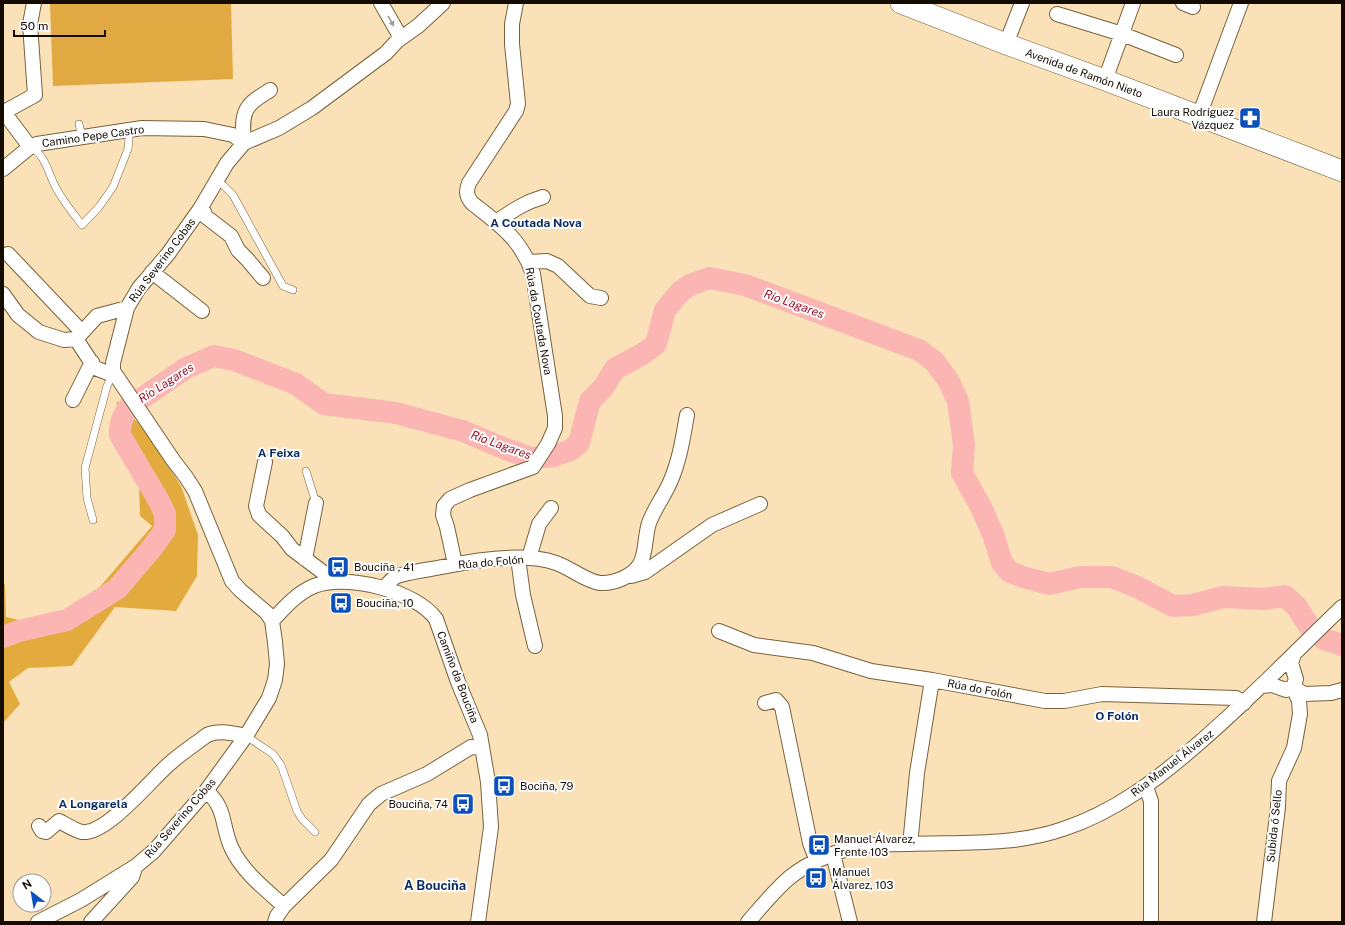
<svg xmlns="http://www.w3.org/2000/svg" width="1345" height="925" font-family="'Public Sans',sans-serif">
<style>
.green{fill:#e0a941}
.forest{fill:#e3ab3e}
.lines{fill:none;stroke-linecap:round;stroke-linejoin:round}
.river{stroke:#fbb5b3;stroke-width:22}
.lane-casing{stroke:#78623b;stroke-width:8}
.street-casing{stroke:#78623b;stroke-width:16}
.secondary-casing{stroke:#78623b;stroke-width:22}
.lane{stroke:#fff;stroke-width:7}
.street{stroke:#fff;stroke-width:14}
.secondary{stroke:#fff;stroke-width:21}
.oneway{fill:#a19d99}
.labels{text-anchor:middle;stroke-width:4;stroke-linejoin:round;paint-order:stroke}
.street-label{font-size:11px;fill:#140b01;stroke:#fff}
.poi-label{font-size:11px;fill:#140b01;stroke:#fff;text-anchor:start}
.neighbourhood-label{font-size:12px;font-weight:bold;fill:#0c2b5f;stroke:#fff}
.water-label{font-size:12px;font-style:italic;fill:#9b1128;stroke:#fff}
.quarter-label{font-size:13px;font-weight:bold;fill:#0c2b5f;stroke:#fff}
</style>
<rect width="100%" height="100%" fill="#fae1b7"/>
<path class="green" d="M 50,3 L 231,3 L 233,79 L 53,86 Z"/>
<path class="forest" d="M 117,401 L 146,431 L 181,486 L 198,535 L 197,576 L 176,611 L 115,607 L 72,666 L 28,668 L 9,682 L 20,704 L 3,723 L 3,585 L 5,584 L 6,617 L 63,630 L 152,526 L 140,516 L 139,486 L 115,443 Z"/>
<g class="lines">
<path class="river" d="M 3,637 L 19,631 L 67,620 L 117,589 L 152,548 L 165,530 L 165,514 L 159,501 L 120,435 C 119,424 123,416 129,407 L 186,368 L 214,356 L 234,360 L 296,384 L 324,404 L 396,413 L 463,431 L 503,448 L 531,458 L 554,456 L 571,450 L 579,443 L 590,401 L 603,388 L 615,369 L 644,353 L 656,344 L 665,310 L 680,292 L 690,285 L 709,278 L 745,285 L 919,350 L 934,361 L 948,380 L 958,401 L 964,445 L 962,473 L 981,507 L 993,534 L 1002,563 L 1010,572 L 1023,577 L 1049,584 L 1080,577 L 1112,577 L 1137,587 L 1173,606 L 1193,605 L 1223,597 L 1264,599 L 1285,596 L 1296,606 L 1309,626
M 1324,639 L 1342,645"/>
<g class="lane-casing">
<path id="lane" d="M 79,124 L 82,137
M 30,147 C 45,154 48,172 55,186 C 62,200 72,212 82,225 L 99,207 L 113,187 L 128,149 L 129,138 L 127,130
M 216,181 L 224,186 L 233,195 L 283,286 L 293,290
M 306,471 L 316,503
M 93,520 L 87,498 L 85,468 L 107,386 L 111,378 L 116,375
M 246,736 L 273,754 L 281,765 L 297,811 L 302,819 L 315,832"/>
</g>
<g class="street-casing">
<path id="street" d="M 381,3 L 401,38
M 1183,3 L 1193,7
M 1057,14 L 1122,34 L 1176,55
M 1006,44 L 1022,3
M 1105,80 L 1133,3
M 3,111 L 30,147
M 4,112 L 35,95 L 30,24 L 34,3
M 1199,116 L 1241,3
M 244,143 C 243,132 241,115 249,106 C 254,99 263,95 270,90
M 3,169 L 30,147 L 37,144 L 142,128 L 204,129 L 233,135 L 244,143
M 200,209 L 204,212 L 205,216 L 231,236 L 238,250 L 247,259 L 263,278
M 496,222 C 512,211 525,202 543,197
M 8,254 L 82,332
M 529,262 L 547,261 L 558,266 L 590,296 L 601,298
M 152,272 L 202,311
M 3,294 L 18,315 L 39,332 L 64,340 L 76,339 L 97,316 L 127,308
M 76,339 L 95,368 L 108,373 L 113,371
M 73,400 L 92,362
M 265,462 L 256,506 L 259,515 L 282,536 L 292,549 L 324,573 L 329,582
M 518,558 L 523,595 L 535,646
M 529,558 L 539,524 L 551,508
M 305,559 L 316,503
M 455,564 L 447,527 L 443,515 L 444,506 L 450,499 L 470,490 L 533,467 L 548,444 L 555,428 L 555,416 L 533,274 C 521,239 500,225 472,203 C 466,196 466,191 469,183 L 516,111 L 518,104 L 512,44 L 512,24 L 516,3
M 631,576 L 645,572 L 712,525 L 760,504
M 384,588 C 388,584 391,580 395,577 C 403,573 432,569 442,567 C 475,560 525,552 556,563 C 571,568 585,581 600,583 C 614,584 633,576 640,564 C 646,554 645,535 649,523 C 655,507 665,495 671,480 C 680,459 683,437 687,415
M 272,621 C 284,608 297,593 314,586 C 346,573 416,591 436,619 L 458,682 L 480,735 L 488,782 L 491,827 L 478,922
M 719,631 L 754,645 L 813,653 L 871,671 L 932,680 L 1045,701 L 1064,701 L 1102,694 L 1236,698 L 1244,703
M 1262,686 L 1272,685 L 1286,690 L 1293,687 L 1296,679 L 1291,663 L 1294,654
M 1293,687 L 1304,694 L 1331,693 L 1342,690
M 765,703 L 776,700 L 782,707 L 810,843 L 817,861
M 1146,787 L 1151,801 L 1151,922
M 206,791 C 227,808 221,826 232,849 C 243,872 265,889 284,906
M 39,826 L 42,831 L 46,832 L 59,821 C 65,824 76,831 82,832 C 106,835 150,781 168,765 C 180,754 194,745 207,735 C 219,730 233,733 246,736
M 911,844 L 911,835 L 917,773 L 932,680
M 833,854 L 850,922
M 38,922 L 81,900 L 136,866 L 154,851 L 206,791 L 246,736 L 269,698 L 275,680 L 277,664 L 275,642 L 272,621 L 267,613 L 240,590 L 232,581 L 195,491 L 186,477 L 173,460 L 113,371 L 113,363 L 127,308 L 139,288 L 168,254 L 200,209 L 227,163 L 244,143 L 279,128 L 312,108 L 386,53 L 397,41 L 418,26 L 443,3
M 91,922 L 132,877 L 135,868
M 275,922 L 277,916 L 284,906 L 331,860 L 369,804 L 381,794 L 427,774 L 471,747 L 482,748
M 748,922 C 761,907 774,891 789,878 C 806,864 831,853 852,848 C 870,844 890,844 909,844 C 960,842 1014,846 1063,829 C 1115,812 1158,779 1199,743 C 1249,700 1295,652 1342,607
M 1264,922 L 1278,807 L 1279,781 L 1294,748 L 1300,714 L 1299,701 L 1293,687"/>
</g>
<g class="secondary-casing">
<path id="secondary" d="M 901,3 L 1006,44 L 1105,80 L 1342,171"/>
</g>
<use href="#lane" class="lane"/>
<use href="#street" class="street"/>
<use href="#secondary" class="secondary"/>
</g>
<defs><path id="oneway-solid" d="M-6-.8H1V-3.2L6.5 0L1 3.2V.8H-6Z"/></defs>
<use class="oneway" href="#oneway-solid" transform="translate(391 21) rotate(60)"/>
<defs>
<g id="pharmacy-square" transform="scale(1.15)"><rect x="-9" y="-9" width="18" height="18" rx="4" fill="#0d50bb" stroke="#fff"/><path d="M-2-6h4v4h4v4h-4v4h-4v-4h-4v-4h4Z" fill="#fff"/></g>
<g id="bus-square" transform="scale(1.15)"><rect x="-9" y="-9" width="18" height="18" rx="4" fill="#0d50bb" stroke="#fff"/><path d="M-5-6H5V4H4V6H2V4H-2V6H-4V4H-5ZM-3.5-4V0h7V-4ZM-3.5 1.2v1.5H-2V1.2ZM2 1.2v1.5H3.5V1.2Z" fill="#fff"/></g>
</defs>
<g fill-rule="evenodd">
<use href="#pharmacy-square" x="1250" y="118"/>
<use href="#bus-square" x="338" y="567"/>
<use href="#bus-square" x="341" y="603"/>
<use href="#bus-square" x="504" y="786"/>
<use href="#bus-square" x="463" y="804"/>
<use href="#bus-square" x="819" y="845"/>
<use href="#bus-square" x="816" y="878"/>
</g>
<g class="labels">
<g class="street-label">
<text transform="translate(1084 73) rotate(20)" y="4">Avenida de Ramón Nieto</text>
<text transform="translate(93 136) rotate(-8)" y="4">Camino Pepe Castro</text>
<text transform="translate(162 260) rotate(-53)" y="4">Rúa Severino Cobas</text>
<text transform="translate(539 321) rotate(80)" y="4">Rúa da Coutada Nova</text>
<text transform="translate(491 562) rotate(-5)" y="4">Rúa do Folón</text>
<text transform="translate(458 677) rotate(69)" y="4">Camiño da Bouciña</text>
<text transform="translate(980 689) rotate(11)" y="4">Rúa do Folón</text>
<text transform="translate(1172 763) rotate(-38)" y="4">Rúa Manuel Álvarez</text>
<text transform="translate(180 818) rotate(-49)" y="4">Rúa Severino Cobas</text>
<text transform="translate(1274 826) rotate(-84)" y="4">Subida ó Sello</text>
</g>
<g class="poi-label">
<text x="1234" y="116" text-anchor="end">Laura Rodríguez<tspan x="1234" dy="13">Vázquez</tspan></text>
<text x="354" y="571">Bouciña , 41</text>
<text x="356" y="607">Bouciña, 10</text>
<text x="520" y="790">Bociña, 79</text>
<text x="448" y="808" text-anchor="end">Bouciña, 74</text>
<text x="834" y="843">Manuel Álvarez,<tspan x="834" dy="13">Frente 103</tspan></text>
<text x="832" y="876">Manuel<tspan x="832" dy="13">Álvarez, 103</tspan></text>
</g>
<g class="neighbourhood-label">
<text x="536" y="227">A Coutada Nova</text>
<text x="279" y="457">A Feixa</text>
<text x="1117" y="720">O Folón</text>
<text x="93" y="808">A Longarela</text>
</g>
<g class="water-label">
<text transform="translate(794 304) rotate(20)" y="4">Río Lagares</text>
<text transform="translate(166 383) rotate(-33)" y="4">Río Lagares</text>
<text transform="translate(501 445) rotate(20)" y="4">Río Lagares</text>
</g>
<g class="quarter-label">
<text x="435" y="890">A Bouciña</text>
</g>
</g>
<rect width="1345" height="925" fill="none" stroke="#140b01" stroke-width="8"/>
<g transform="translate(32 893) rotate(329)"><circle r="19" fill="#ffffff" stroke="#a19d99"/>
<path d="M0-3L7 15L0 10L-7 15Z" fill="#0d50bb"/>
<text y="-6" font-size="11" font-weight="bold" text-anchor="middle" fill="#140b01">N</text>
</g>
<path d="M14 30v6h91v-6" fill="none" stroke="#140b01" stroke-width="2"/>
<text x="20" y="30" font-size="12" fill="#140b01" stroke="#ffffff" stroke-width="3" paint-order="stroke">50 m</text>
</svg>
